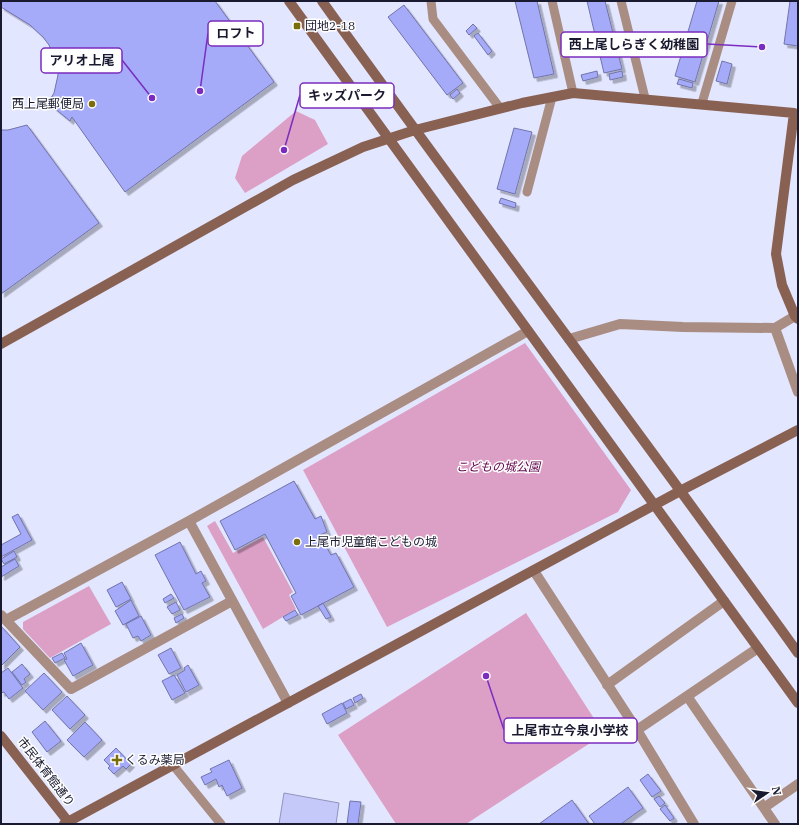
<svg xmlns="http://www.w3.org/2000/svg" width="799" height="825" font-family="'IBM Plex Serif','Noto Sans JP',serif">
<style>
.green{fill:#dca0c6}
.water{fill:#c5c9fa;stroke:#9194bd}
.building{fill:#a5aaf9;stroke:#7074aa;filter:url(#shadow)}
.lines{fill:none;stroke-linecap:round;stroke-linejoin:round}
.lane{stroke:#a98d83;stroke-width:9}
.street{stroke:#a98d83;stroke-width:10}
.secondary{stroke:#896153;stroke-width:10}
.poi-dot{fill:#7b6d0a;stroke:#fff;stroke-width:1.5}
.labels{text-anchor:middle;stroke-width:3;stroke-linejoin:round;paint-order:stroke}
.poi-label{font-size:12px;fill:#191a30;stroke:#fff;text-anchor:start}
.park-label{font-size:12px;font-style:italic;fill:#60014b;stroke:#fff}
.street-label{font-size:12px;fill:#191a30;stroke:#fff}
.leader{fill:none;stroke:#7b2cbf;stroke-width:1.5}
.callout-dot{fill:#7b2cbf;stroke:#fff;stroke-width:1.5}
.callout{fill:#fff;stroke:#7b2cbf;stroke-width:1.5}
.callout-label{font-size:13px;text-anchor:middle;font-weight:bold;fill:#191a30}
</style>
<defs>
<filter id="shadow"><feDropShadow dx="3.5" dy="3.5" stdDeviation="0" flood-color="#0004"/></filter>
</defs>
<rect width="100%" height="100%" fill="#e3e6ff"/>
<path class="green" d="M 296,111 L 315,120 L 328,144 L 245,193 L 235,178 L 242,156 Z
M 525,343 L 631,490 L 618,512 L 387,627 L 303,470 Z
M 215,521 L 233,553 L 263,537 L 293,592 L 289,595 L 296,609 L 263,629 L 207,526 Z
M 89,586 L 111,624 L 50,658 L 23,629 L 23,622 Z
M 526,613 L 604,734 L 466,824 L 396,824 L 338,735 Z"/>
<path class="water" d="M 284,793 L 339,803 L 336,824 L 279,824 Z"/>
<path class="building" d="M 1,1 L 215,1 L 274,82 L 125,192 L 72,117 L 70,121 L 48,103 L 54,93 L 58,75 L 57,64 L 49,45 L 43,37 L 30,25 L 1,7 Z
M 515,1 L 537,1 L 554,74 L 534,78 Z
M 587,1 L 605,1 L 622,69 L 604,73 Z
M 697,1 L 719,1 L 695,82 L 675,76 Z
M 790,1 L 798,1 L 798,46 L 784,44 Z
M 404,5 L 463,83 L 447,95 L 388,17 Z
M 473,24 L 477,28 L 469,35 L 466,31 Z
M 478,33 L 492,51 L 488,55 L 474,36 Z
M 722,61 L 732,64 L 727,84 L 716,81 Z
M 597,71 L 598,77 L 583,81 L 581,75 Z
M 622,71 L 623,77 L 610,80 L 609,74 Z
M 679,79 L 693,83 L 692,88 L 677,84 Z
M 457,89 L 460,93 L 453,99 L 450,95 Z
M 27,125 L 99,223 L 1,294 L 1,130 L 8,130 Z
M 514,128 L 532,132 L 515,194 L 497,189 Z
M 501,198 L 516,203 L 515,208 L 499,203 Z
M 294,481 L 315,519 L 321,516 L 327,532 L 320,535 L 331,555 L 336,553 L 354,587 L 301,615 L 291,596 L 296,593 L 265,534 L 235,550 L 220,521 Z
M 18,514 L 32,540 L 1,557 L 1,545 L 21,534 L 12,517 Z
M 180,542 L 196,574 L 201,571 L 206,581 L 202,583 L 210,597 L 184,610 L 155,555 Z
M 14,551 L 17,557 L 4,564 L 1,559 Z
M 15,559 L 19,566 L 1,577 L 1,567 Z
M 122,582 L 131,599 L 116,607 L 107,590 Z
M 171,594 L 174,598 L 165,603 L 163,599 Z
M 131,600 L 139,616 L 123,625 L 115,611 Z
M 176,602 L 180,610 L 172,614 L 167,607 Z
M 323,603 L 331,617 L 326,619 L 318,606 Z
M 295,610 L 298,615 L 286,621 L 283,617 Z
M 182,614 L 184,618 L 176,623 L 174,618 Z
M 141,616 L 151,635 L 141,641 L 138,636 L 133,638 L 126,624 Z
M 1,626 L 20,647 L 1,666 Z
M 81,643 L 93,665 L 73,676 L 64,660 L 67,659 L 64,653 Z
M 171,648 L 181,668 L 169,674 L 158,655 Z
M 62,653 L 65,658 L 55,663 L 52,658 Z
M 22,664 L 30,674 L 24,679 L 26,682 L 22,685 L 12,672 Z
M 188,665 L 199,685 L 186,692 L 177,675 L 185,670 L 184,668 Z
M 8,668 L 23,688 L 9,699 L 4,692 L 1,693 L 1,673 Z
M 44,673 L 62,692 L 43,710 L 25,691 Z
M 174,675 L 185,693 L 172,700 L 162,681 Z
M 361,694 L 363,698 L 355,703 L 353,698 Z
M 67,696 L 85,715 L 70,729 L 52,710 Z
M 351,699 L 354,705 L 346,709 L 343,703 Z
M 342,703 L 347,713 L 327,724 L 322,714 Z
M 45,721 L 61,741 L 47,752 L 32,732 Z
M 85,722 L 102,740 L 84,757 L 67,740 Z
M 116,748 L 131,764 L 126,769 L 123,766 L 114,774 L 108,768 L 110,766 L 104,760 Z
M 229,760 L 242,788 L 227,796 L 222,785 L 219,787 L 216,779 L 205,785 L 201,777 L 212,772 L 210,769 Z
M 648,774 L 661,791 L 652,797 L 640,780 Z
M 628,787 L 643,808 L 621,824 L 595,824 L 589,816 Z
M 659,796 L 665,803 L 660,807 L 654,799 Z
M 572,800 L 589,824 L 539,824 Z
M 350,801 L 361,802 L 358,824 L 347,824 Z
M 665,805 L 674,818 L 670,821 L 660,809 Z"/>
<g class="lines">
<path class="lane" d="M 431,1 L 433,19 L 500,108
M 552,1 L 573,93
M 621,1 L 645,98
M 702,103 L 732,1
M 527,192 L 552,97
M 173,765 L 221,824"/>
<path class="street" d="M 775,328 L 798,392
M 569,339 L 620,324 L 683,327 L 775,328 L 795,316
M 189,521 L 288,703
M 534,571 L 637,730 L 694,824
M 1,615 L 71,689 L 232,601
M 6,620 L 189,521 L 528,331
M 607,685 L 724,601
M 687,696 L 775,824
M 637,730 L 758,648
M 765,807 L 798,784"/>
<path class="secondary" d="M 289,1 L 798,703
M 322,1 C 479,220 641,434 798,653
M 1,344 L 293,180 L 363,147 L 415,130 L 522,103 L 573,93 L 794,113 L 776,254 L 782,285 L 795,316 L 798,319
M 1,736 L 70,824
M 64,824 L 682,490 L 798,430"/>
</g>
<g class="poi-dot">
<rect x="293" y="22" width="8" height="8" rx="2"/>
<circle cx="92" cy="104" r="4"/>
<circle cx="297" cy="542" r="4"/>
<path d="M115 754h4v4h4v4h-4v4h-4v-4h-4v-4h4z"/>
</g>
<g class="labels">
<g class="poi-label">
<text x="305" y="30">団地2-18</text>
<text x="84" y="108" text-anchor="end">西上尾郵便局</text>
<text x="305" y="546">上尾市児童館こどもの城</text>
<text x="125" y="764">くるみ薬局</text>
</g>
<g class="park-label">
<text x="498" y="471">こどもの城公園</text>
</g>
<g class="street-label">
<text transform="translate(46 772) rotate(52)" y="4">市民体育館通り</text>
</g>
</g>
<path class="leader" d="M200 91L208 33M762 47L707 44M152 98L122 60M284 150L300 95M486 676L504 730"/>
<g class="callout-dot">
<circle cx="200" cy="91" r="4"/>
<circle cx="762" cy="47" r="4"/>
<circle cx="152" cy="98" r="4"/>
<circle cx="284" cy="150" r="4"/>
<circle cx="486" cy="676" r="4"/>
</g>
<g class="callout">
<rect x="208" y="21" width="55" height="25" rx="4"/>
<rect x="561" y="32" width="146" height="25" rx="4"/>
<rect x="41" y="48" width="81" height="25" rx="4"/>
<rect x="300" y="83" width="94" height="25" rx="4"/>
<rect x="504" y="718" width="133" height="25" rx="4"/>
</g>
<g class="callout-label">
<text x="236" y="38">ロフト</text>
<text x="634" y="49">西上尾しらぎく幼稚園</text>
<text x="82" y="65">アリオ上尾</text>
<text x="347" y="100">キッズパーク</text>
<text x="570" y="735">上尾市立今泉小学校</text>
</g>
<rect width="799" height="825" fill="none" stroke="#191a30" stroke-width="4"/>
<g transform="translate(767 793) rotate(77)" stroke="#ffffff" stroke-width="3" paint-order="stroke">
<path d="M0-3L7 15L0 10L-7 15Z" fill="#191a30"/>
<text y="-6" font-size="11" font-weight="bold" text-anchor="middle" fill="#191a30">N</text>
</g>
</svg>
